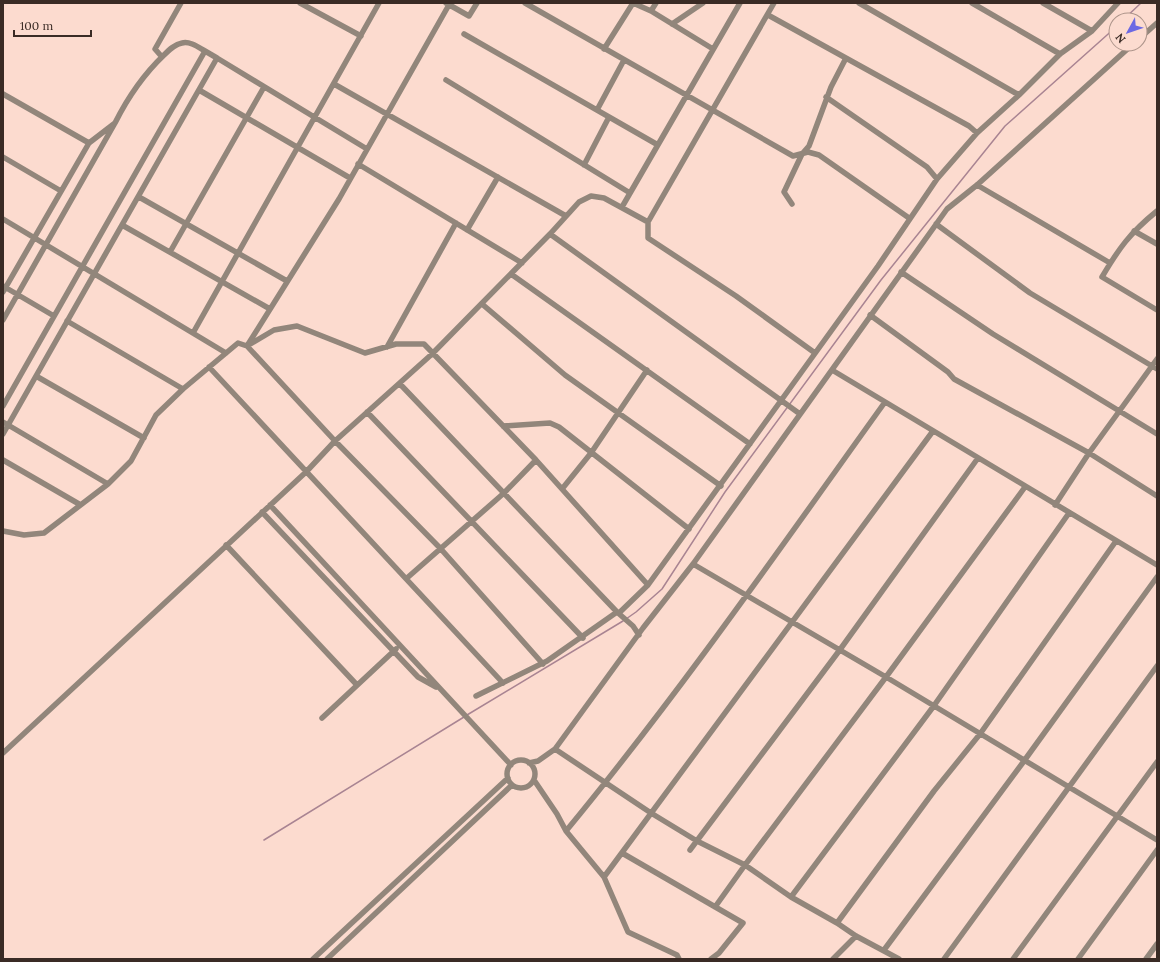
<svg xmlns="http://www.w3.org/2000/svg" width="1160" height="962" font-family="Lora,serif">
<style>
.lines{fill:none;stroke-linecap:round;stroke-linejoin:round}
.stream{stroke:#a98492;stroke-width:1.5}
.street{stroke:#92867b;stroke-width:5.5}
</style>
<rect width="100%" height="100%" fill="#fcdbcf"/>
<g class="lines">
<path class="stream" d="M 1123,20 L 1141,3
M 626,619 L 636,612 L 662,589 L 725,492 L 881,280 L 1005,126 L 1116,27
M 467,715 L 623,621
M 264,840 L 464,717"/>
<path class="street" d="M 300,3 L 361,36
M 446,3 L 469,16 L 477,3
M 450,3 L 339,199 L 247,346 L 335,441 L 440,548 L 543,664
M 525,3 L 793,156 L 808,152 L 819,155 L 909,218
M 859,3 L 1019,95
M 972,3 L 1060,54
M 1043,3 L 1092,31
M 651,11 L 713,49
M 768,15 L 969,126 L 977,133
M 672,24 L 703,3
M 464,34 L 658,145
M 1140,38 L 1157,23
M 604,49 L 633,3 L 651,11 L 656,3
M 162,57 L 155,49 L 181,3
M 217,58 L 367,149
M 446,80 L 630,193
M 334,84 L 566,216
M 199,90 L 350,178
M 3,94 L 89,143
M 826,97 L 927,167 L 937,179
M 597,110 L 624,60
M 115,123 C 128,97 143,75 164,55 C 169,50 175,44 182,43 C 190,41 198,47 205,51
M 3,157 L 61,191
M 358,164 L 522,263
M 584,165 L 609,117
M 977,185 L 1110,263
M 139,197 L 287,281
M 792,204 L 784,192 L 802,154 L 809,146 L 831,87 L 846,58
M 622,207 L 740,3
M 1157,211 C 1130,233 1119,248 1102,277 L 1157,310
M 3,219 L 226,353
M 648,222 L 774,3
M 936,224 L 1030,293 L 1157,369
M 122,225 L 270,309
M 467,230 L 498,177
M 1134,231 L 1157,244
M 550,234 L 800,414
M 170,252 L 264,87
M 901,272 L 993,334 L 1157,434
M 511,274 L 750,444
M 3,286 L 54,316
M 3,292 L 89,143 L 115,123 L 3,320
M 482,304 L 565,375 L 721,486
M 870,315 L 948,372 L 954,379 L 1089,453 L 1157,496
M 67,321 L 183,389
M 193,333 L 379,3
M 387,347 L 456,223
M 209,367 L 503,683
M 832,370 L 1157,565
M 36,376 L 144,438
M 400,384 L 617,612 L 633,626 L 639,635
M 3,406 L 205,51 L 217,58 L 3,434
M 367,412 L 583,638
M 3,422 L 108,484
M 503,426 L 550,423 L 559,427 L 689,529
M 3,460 L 79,504
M 562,489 L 591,453 L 647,370
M 270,505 L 511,765
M 1055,505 L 1089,453 L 1157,359
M 262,512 L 418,677 L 436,687
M 3,531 L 24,535 L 44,533 L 108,484 L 131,461 L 156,415 L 183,389 L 238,343 L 247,346 L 274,330 L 297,326 L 365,353 L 396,344 L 424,344 L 536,460 L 648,585
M 226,545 L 357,685
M 693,564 L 886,677 L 1157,840
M 407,578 L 504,493 L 536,460
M 619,613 L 648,585 L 878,266 L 937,179 L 977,133 L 1019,95 L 1060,54 L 1092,31 L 1118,3
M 476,696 L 547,661 L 617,612
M 322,718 L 396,649
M 555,749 L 651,813 L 697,841 L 745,865 L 791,897 L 837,923 L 856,936 L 899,959
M 3,753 L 306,472 L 335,441 L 432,354 L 550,234 L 579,202 L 591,196 L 604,198 L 648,222 L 648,238 L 736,296 L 815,353
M507 774a14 14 0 1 1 28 0a14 14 0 1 1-28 0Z
M 529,763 L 538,761 L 555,749 L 643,628 L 693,564 L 947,209 L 977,185 L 1133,44
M 534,780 L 557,814 L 566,831 L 604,877 L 628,932 L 677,955 L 679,959
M 566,831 C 679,694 781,547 885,402
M 690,850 L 839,651 L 978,458
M 622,853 L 743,923 L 719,953 L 711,959
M 604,877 L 933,431
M 791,897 L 933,707 L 1069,513
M 715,907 L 745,865 L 886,677 L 1025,487
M 837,923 L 934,791 L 980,734 L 1116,541
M 884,950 L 1024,761 L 1157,577
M 313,959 L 508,778
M 327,959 L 512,785
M 833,959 L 856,936
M 944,959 L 1157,666
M 1013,959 L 1157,762
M 1078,959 L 1157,850
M 1146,959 L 1157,944"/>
</g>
<rect width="1160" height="962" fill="none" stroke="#3a2b25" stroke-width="8"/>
<g transform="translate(1128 32) rotate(230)"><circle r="19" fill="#fcdbcf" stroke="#ae958b"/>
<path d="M0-3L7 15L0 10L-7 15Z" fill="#6c69e3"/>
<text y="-6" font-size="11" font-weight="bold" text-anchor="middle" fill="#3a2b25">N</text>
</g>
<path d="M14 30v6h77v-6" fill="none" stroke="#3a2b25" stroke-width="2"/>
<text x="20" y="30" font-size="12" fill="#3a2b25" stroke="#fcdbcf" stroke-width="3" paint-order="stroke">100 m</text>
</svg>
